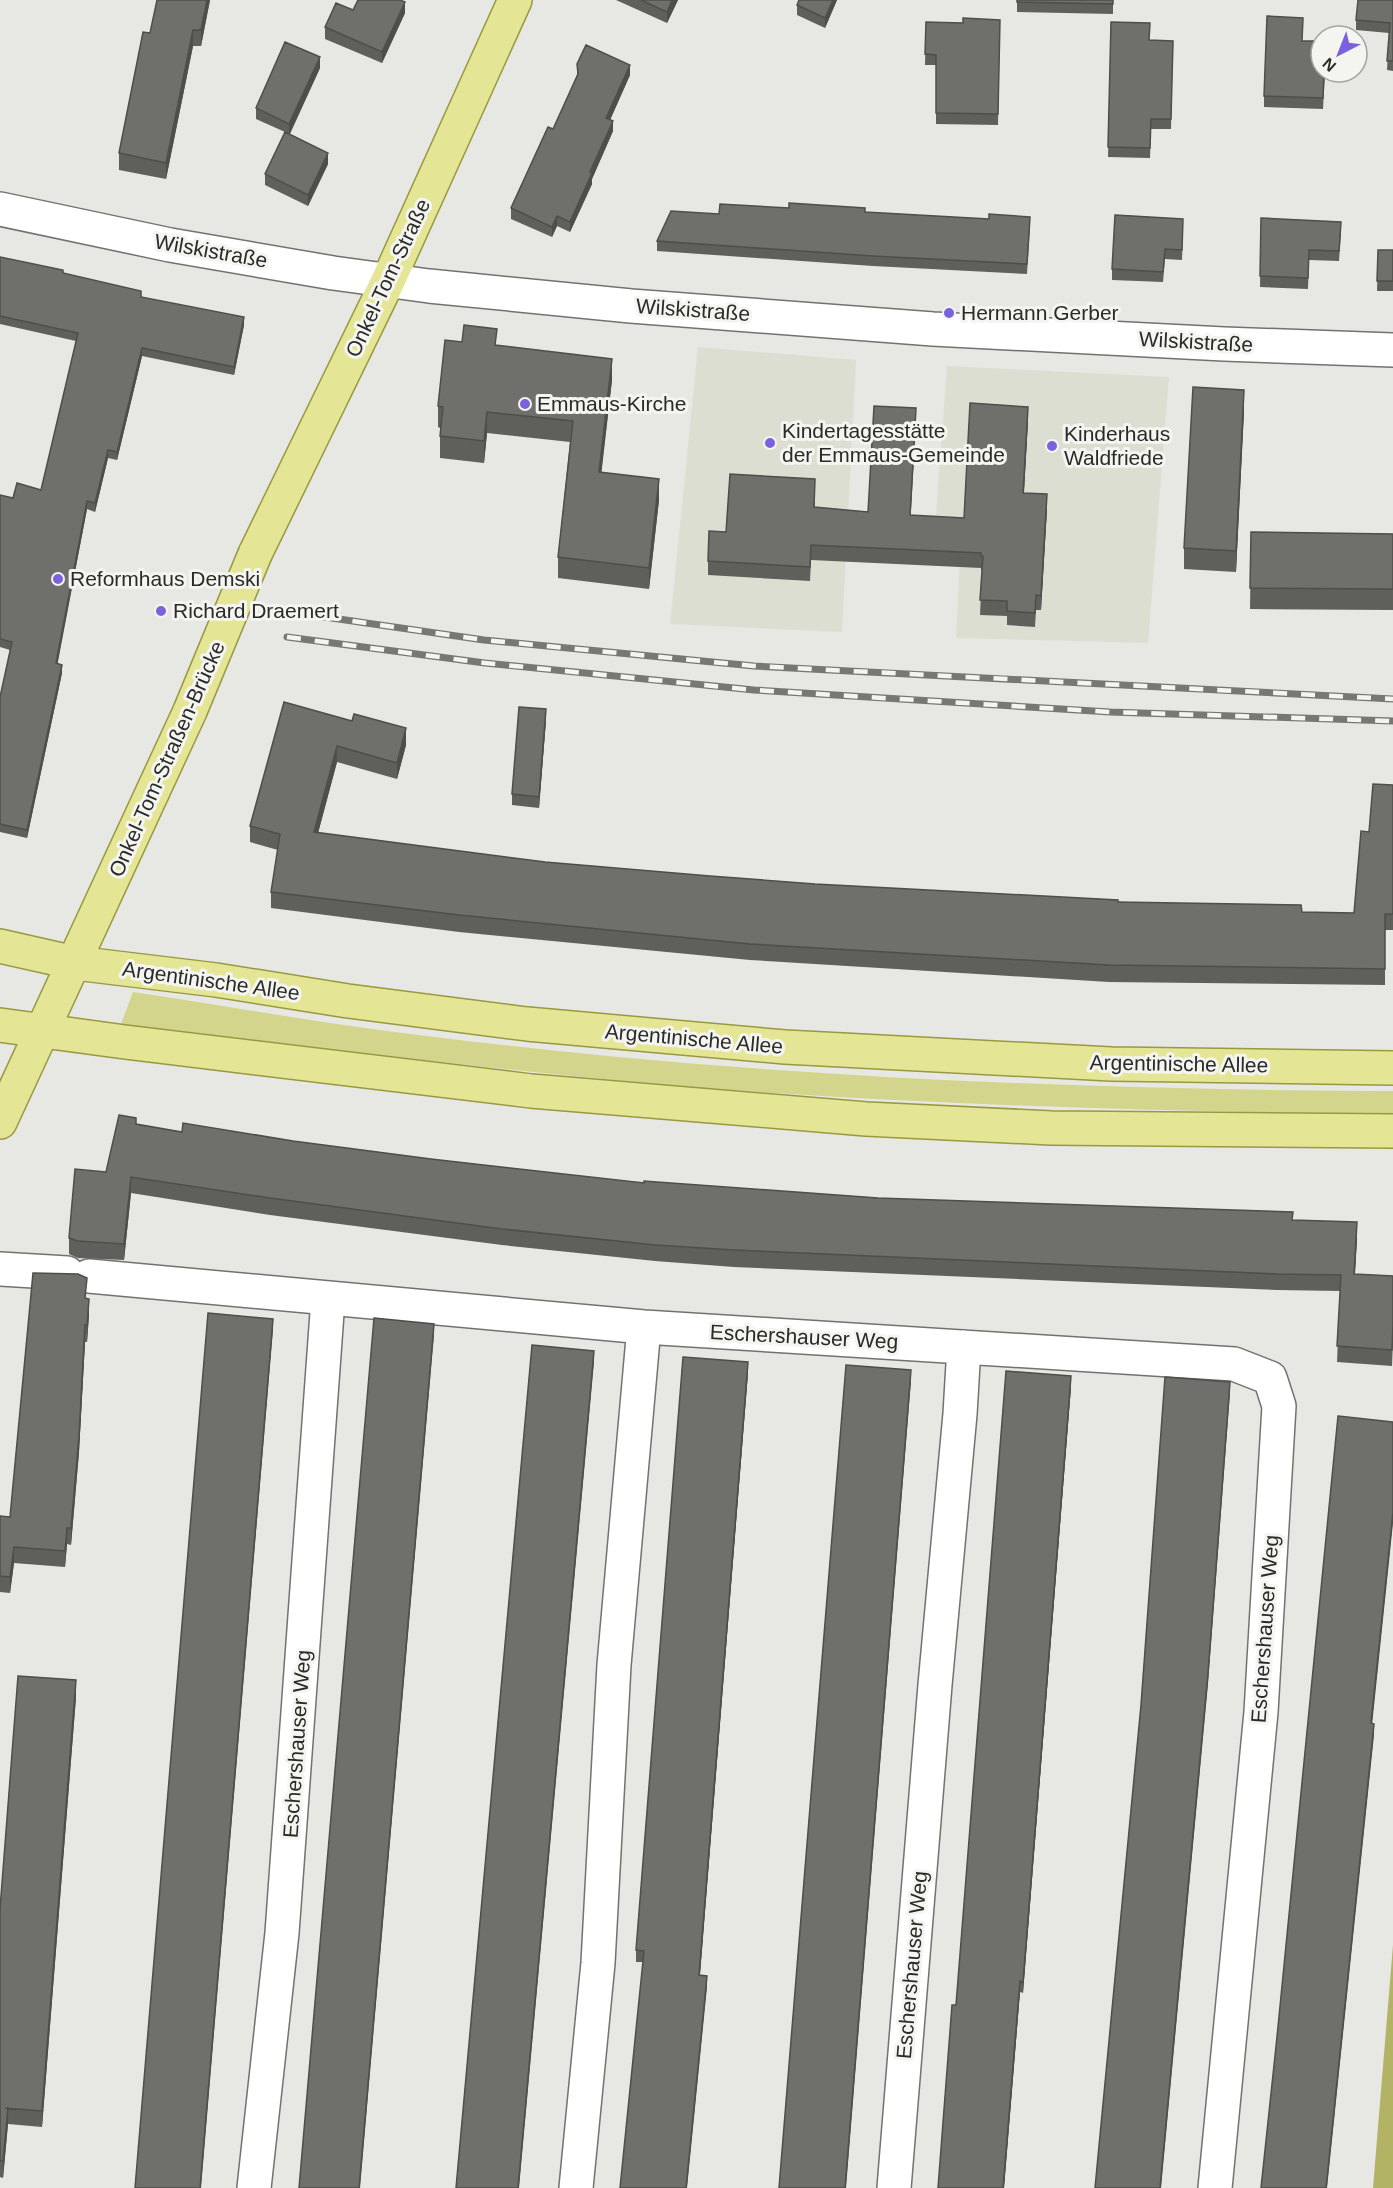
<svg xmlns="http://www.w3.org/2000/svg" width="1393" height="2188" font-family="Arial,sans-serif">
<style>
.built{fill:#ddded2}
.green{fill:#d3d58c}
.forest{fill:#b2b364}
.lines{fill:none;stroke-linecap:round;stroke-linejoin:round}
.minor-casing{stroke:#72726e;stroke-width:36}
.major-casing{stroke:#989941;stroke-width:36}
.minor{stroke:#fff;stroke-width:33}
.major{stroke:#e5e695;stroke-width:33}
.rail-casing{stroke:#777774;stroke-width:7}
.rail{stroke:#f4f5f0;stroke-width:4.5;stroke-dasharray:14;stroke-linecap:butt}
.major-bridge-casing{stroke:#989941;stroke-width:36;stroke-linecap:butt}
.major-bridge{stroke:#e5e695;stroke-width:33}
.wall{fill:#5f5f5c}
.shaded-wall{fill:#4e4e4b}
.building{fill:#6f6f6b;stroke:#4e4e4b;stroke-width:1.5}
.poi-dot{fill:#7c61dc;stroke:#f4f5f0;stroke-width:2}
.labels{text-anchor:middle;stroke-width:6;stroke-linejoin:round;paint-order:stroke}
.street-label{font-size:21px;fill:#2a2a28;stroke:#f4f5f0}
.poi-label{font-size:21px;fill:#2a2a28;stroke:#f4f5f0;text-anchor:start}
</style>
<rect width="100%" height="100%" fill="#e7e7e3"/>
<path class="built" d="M 698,347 L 856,360 L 842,632 L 670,624 Z
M 947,366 L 1169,377 L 1148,643 L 956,638 L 961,543 L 936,515 Z"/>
<path class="green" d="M 133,992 C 213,1004 292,1018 372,1029 C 454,1040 536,1049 618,1057 C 876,1081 1135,1090 1393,1091 L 1393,1114 C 1181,1112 970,1106 758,1092 C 545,1077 333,1049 121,1024 Z"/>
<path class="forest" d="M 1393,1945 L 1393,2188 L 1373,2188 Z"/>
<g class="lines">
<g class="minor-casing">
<path id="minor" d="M 0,209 L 170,245 L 333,273 L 429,286 L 631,306 L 933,329 L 1224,344 L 1393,350
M 0,1269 L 67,1273
M 89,1276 L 644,1327 L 1234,1364 L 1270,1378 L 1279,1406 L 1261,1712 L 1215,2188
M 254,2188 L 282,1933 L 328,1299
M 576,2188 L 598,1963 L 614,1665 L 644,1327
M 894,2188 L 935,1685 L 960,1414 L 964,1347"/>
</g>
<g class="major-casing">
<path id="major" d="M 255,554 L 388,281 L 515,0
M 0,946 L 75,963 L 216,980 L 348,1001 L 527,1024 L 785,1047 L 1111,1064 L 1393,1068
M 0,1025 L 125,1042 L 531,1091 L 866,1119 L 1051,1128 L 1393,1131
M 0,1122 L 190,711"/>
</g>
<use href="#minor" class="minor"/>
<use href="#major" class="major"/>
<g class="rail-casing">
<path id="rail" d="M 297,613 L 484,640 L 754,666 L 1393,699
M 287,637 L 485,663 L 754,690 L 1110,712 L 1393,721"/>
</g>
<use href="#rail" class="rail"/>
<g class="major-bridge-casing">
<path id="major-bridge" d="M 190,711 L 255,554"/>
</g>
<use href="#major-bridge" class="major-bridge"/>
</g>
<path class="wall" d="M 210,0 L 201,46 L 193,46 L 166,179 L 119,170 L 119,153 L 150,33 Z
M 616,0 L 678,0 L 667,23 Z
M 799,0 L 837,0 L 825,28 L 797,15 L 797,5 Z
M 1017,0 L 1113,0 L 1113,14 L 1017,12 Z
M 1393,0 L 1393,71 L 1387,70 L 1389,33 L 1356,30 L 1356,20 Z
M 353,10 L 405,13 L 382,63 L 325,39 L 325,27 Z
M 1000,20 L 998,125 L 936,124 L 936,65 L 925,65 L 926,22 L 963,23 Z
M 1111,22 L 1150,40 L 1173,41 L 1171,129 L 1151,129 L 1150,158 L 1108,157 Z
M 1302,41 L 1325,72 L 1323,109 L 1264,107 L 1264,96 Z
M 577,64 L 630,75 L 610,120 L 613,131 L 592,179 L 592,184 L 570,232 L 557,226 L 552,237 L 511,219 L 511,208 L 553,129 L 577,75 Z
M 320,68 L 290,134 L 328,164 L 308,206 L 265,185 L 265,174 L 285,132 L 256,119 L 256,108 Z
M 865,212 L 1030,226 L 1027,274 L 873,266 L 657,251 L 657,241 Z
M 1261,218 L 1341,232 L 1339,261 L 1309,260 L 1308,289 L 1260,287 Z
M 1183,230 L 1182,260 L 1165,259 L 1163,282 L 1112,280 L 1112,269 Z
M 1378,250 L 1393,250 L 1393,291 L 1377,291 Z
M 0,257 L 63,274 L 141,297 L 244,325 L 234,375 L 142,356 L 117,460 L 108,458 L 95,512 L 87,509 L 57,664 L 62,673 L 27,838 L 0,832 L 0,697 L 10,650 L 0,647 L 0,495 L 13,498 L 41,490 L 76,341 L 0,324 Z
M 497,345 L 612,380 L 601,473 L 659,500 L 649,589 L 558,578 L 558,557 L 570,442 L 487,433 L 484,463 L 440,458 L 440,428 L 438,427 L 438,406 Z
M 1244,411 L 1236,572 L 1184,569 L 1184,548 Z
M 1028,421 L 1024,493 L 1047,509 L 1041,610 L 1036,610 L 1035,627 L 1007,625 L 1007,616 L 980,615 L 982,570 L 981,570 L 981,568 L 811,560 L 810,581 L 708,575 L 708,561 L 726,532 L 815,493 L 815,507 L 868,512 L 916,423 L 910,515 L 964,518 Z
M 1251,532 L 1393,534 L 1393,610 L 1250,609 Z
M 284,702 L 406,745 L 397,779 L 337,762 L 318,833 L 545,862 L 710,876 L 815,884 L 1302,912 L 1354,913 L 1369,832 L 1393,785 L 1393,930 L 1385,930 L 1385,985 L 1109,982 L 750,960 L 459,932 L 271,908 L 271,892 L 278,850 L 250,842 L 250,826 Z
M 546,720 L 539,808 L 512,805 L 512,794 Z
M 136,1124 L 182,1132 L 293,1141 L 431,1159 L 644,1183 L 878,1198 L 1293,1220 L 1357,1238 L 1355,1274 L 1393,1276 L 1393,1341 L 1392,1366 L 1337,1362 L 1340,1291 L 1277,1290 L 734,1267 L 655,1261 L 502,1245 L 270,1215 L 131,1193 L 124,1260 L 78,1258 L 69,1254 L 69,1238 L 106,1172 Z
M 87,1298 L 89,1315 L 87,1342 L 85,1342 L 79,1452 L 71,1545 L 67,1544 L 65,1567 L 14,1563 L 10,1593 L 0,1592 L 0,1516 L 10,1517 Z
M 748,1373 L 700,1975 L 707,1987 L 643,1962 L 636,1962 L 636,1950 Z
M 1071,1387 L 1023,1993 L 1020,1992 L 1004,2188 L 938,2188 L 956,2005 Z
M 76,1697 L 42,2127 L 8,2124 L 3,2178 L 0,2177 L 0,1909 Z"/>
<path class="shaded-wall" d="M 207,0 L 210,0 L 201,46 L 201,30 Z
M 672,0 L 678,0 L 667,23 L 667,12 Z
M 833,0 L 837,0 L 825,28 L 825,18 Z
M 405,2 L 405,13 L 382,63 L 382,52 Z
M 193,30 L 193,46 L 166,179 L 166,163 Z
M 320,57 L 320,68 L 289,135 L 289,124 Z
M 630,65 L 630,75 L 606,129 L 606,118 Z
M 613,121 L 613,131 L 592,179 L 592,184 L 570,232 L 570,222 Z
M 328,153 L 328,164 L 308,206 L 308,195 Z
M 557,216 L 557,226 L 552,237 L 552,227 Z
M 244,317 L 244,325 L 234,375 L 234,367 Z
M 142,348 L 142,356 L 117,460 L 117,452 Z
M 612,359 L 612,380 L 599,494 L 599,472 Z
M 1244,390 L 1244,411 L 1236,572 L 1236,551 Z
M 1028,407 L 1028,421 L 1023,507 L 1023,493 Z
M 916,408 L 916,423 L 910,529 L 910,515 Z
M 487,412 L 487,433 L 484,463 L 484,441 Z
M 108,450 L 108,458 L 95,512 L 95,503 Z
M 659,479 L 659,500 L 649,589 L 649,568 Z
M 1047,494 L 1047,509 L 1041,610 L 1041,596 Z
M 87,501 L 87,509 L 56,672 L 56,663 Z
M 62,665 L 62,673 L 27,838 L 27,830 Z
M 546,709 L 546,720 L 539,808 L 539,797 Z
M 406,728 L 406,745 L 397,779 L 397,763 Z
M 337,746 L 337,762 L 314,848 L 314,832 Z
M 131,1177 L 131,1193 L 124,1260 L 124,1244 Z
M 1357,1222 L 1357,1238 L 1354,1290 L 1354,1274 Z
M 89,1299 L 89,1315 L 87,1342 L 87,1325 Z
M 273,1319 L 273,1330 L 201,2188 L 200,2188 Z
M 434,1324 L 434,1335 L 360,2188 L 359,2188 Z
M 85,1325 L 85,1342 L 79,1452 L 71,1545 L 71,1528 Z
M 594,1351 L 594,1362 L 519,2188 L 518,2188 Z
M 748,1362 L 748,1373 L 699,1986 L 699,1975 Z
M 911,1370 L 911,1381 L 846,2188 L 845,2188 Z
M 1071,1376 L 1071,1387 L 1023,1993 L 1023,1982 Z
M 1230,1382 L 1230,1393 L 1208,1684 L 1161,2188 L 1160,2188 Z
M 1393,1512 L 1393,1523 L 1371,1735 L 1371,1723 Z
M 67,1528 L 67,1544 L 65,1567 L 65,1551 Z
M 14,1547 L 14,1563 L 10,1593 L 10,1577 Z
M 76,1680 L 76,1697 L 42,2127 L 42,2111 Z
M 1374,1724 L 1374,1735 L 1327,2188 L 1326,2188 Z
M 707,1976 L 707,1987 L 687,2188 L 686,2188 Z
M 1020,1981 L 1020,1992 L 1004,2188 L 1003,2188 Z
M 8,2108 L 8,2124 L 3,2178 L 3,2161 Z"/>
<path class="building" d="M 157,0 L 207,0 L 201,30 L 193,30 L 166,163 L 119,153 L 143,32 L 150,33 Z
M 358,0 L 400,0 L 405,2 L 382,52 L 325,27 L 336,3 L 353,10 Z
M 641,0 L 672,0 L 667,12 Z
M 799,0 L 833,0 L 825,18 L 797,5 Z
M 1017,0 L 1113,0 L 1113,4 L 1017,2 Z
M 1358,0 L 1393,0 L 1393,61 L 1387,61 L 1390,23 L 1356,20 Z
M 1267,16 L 1303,18 L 1302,41 L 1321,41 L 1321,72 L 1324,72 L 1323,98 L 1264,96 Z
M 963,18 L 1000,20 L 998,114 L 936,113 L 936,55 L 925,54 L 926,22 L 963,23 Z
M 1111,22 L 1150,23 L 1149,40 L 1173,41 L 1171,119 L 1151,119 L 1150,148 L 1108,147 Z
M 285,42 L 320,57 L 289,124 L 256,108 Z
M 586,45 L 630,65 L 606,118 L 613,121 L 590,172 L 592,173 L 570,222 L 557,216 L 552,227 L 511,208 L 548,127 L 553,129 L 578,74 L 577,64 Z
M 285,132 L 328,153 L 308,195 L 265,174 Z
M 789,203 L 865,208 L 865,212 L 989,219 L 989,214 L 1030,217 L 1027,264 L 873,256 L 657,241 L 671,211 L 719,214 L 720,204 L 789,208 Z
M 1115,215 L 1183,219 L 1182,250 L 1165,249 L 1163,272 L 1112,269 Z
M 1261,218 L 1341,222 L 1339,251 L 1309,250 L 1308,278 L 1260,276 Z
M 1378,250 L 1393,250 L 1393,281 L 1377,281 Z
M 0,257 L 63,270 L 63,273 L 141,291 L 141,297 L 244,317 L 234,367 L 142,348 L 117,452 L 108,450 L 95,503 L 87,501 L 56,663 L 62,665 L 27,830 L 0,824 L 0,697 L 12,642 L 0,639 L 0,495 L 13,498 L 17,483 L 41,490 L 78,333 L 0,316 Z
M 464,325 L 497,329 L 495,345 L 612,359 L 599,472 L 659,479 L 649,568 L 558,557 L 573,421 L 487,412 L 484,441 L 440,436 L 443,407 L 438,406 L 445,340 L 462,342 Z
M 1193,387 L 1244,390 L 1236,551 L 1184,548 Z
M 970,403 L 1028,407 L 1023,493 L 1047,494 L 1041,596 L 1036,595 L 1035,613 L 1007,611 L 1007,601 L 980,600 L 983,556 L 981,556 L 981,553 L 811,545 L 810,567 L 708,561 L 709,531 L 726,532 L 730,474 L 815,479 L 814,507 L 868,512 L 874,406 L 916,408 L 910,515 L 964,518 Z
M 1251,532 L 1393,534 L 1393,589 L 1250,588 Z
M 284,702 L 352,721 L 354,714 L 406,728 L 397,763 L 337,746 L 314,832 L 545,862 L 710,876 L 815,884 L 1118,900 L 1118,902 L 1301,905 L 1302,912 L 1354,913 L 1361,831 L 1369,832 L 1373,784 L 1393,785 L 1393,914 L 1385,914 L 1385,969 L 1109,965 L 750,944 L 459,915 L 271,892 L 280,834 L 250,826 Z
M 519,707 L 546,709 L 539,797 L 512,794 Z
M 119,1115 L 136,1118 L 136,1124 L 182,1132 L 183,1123 L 293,1141 L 431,1159 L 644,1183 L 644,1181 L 878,1198 L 1293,1212 L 1292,1220 L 1357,1222 L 1354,1274 L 1393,1276 L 1393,1324 L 1392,1350 L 1337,1346 L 1341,1275 L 1277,1274 L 734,1250 L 655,1245 L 502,1229 L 270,1198 L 131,1177 L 124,1244 L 78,1241 L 69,1238 L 75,1169 L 106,1172 Z
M 33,1273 L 78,1274 L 87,1278 L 85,1298 L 89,1299 L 87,1325 L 85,1325 L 79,1436 L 71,1528 L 67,1528 L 65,1551 L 14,1547 L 10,1577 L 0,1576 L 0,1516 L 10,1517 Z
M 208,1313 L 273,1319 L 200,2188 L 135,2188 Z
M 374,1318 L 434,1324 L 359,2188 L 299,2188 Z
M 532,1345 L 594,1351 L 518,2188 L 456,2188 Z
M 683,1357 L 748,1362 L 699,1975 L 707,1976 L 686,2188 L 620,2188 L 644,1951 L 636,1950 Z
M 846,1365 L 911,1370 L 845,2188 L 779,2188 Z
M 1006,1371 L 1071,1376 L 1023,1982 L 1020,1981 L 1003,2188 L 938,2188 L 952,2005 L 956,2005 Z
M 1165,1377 L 1230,1382 L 1208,1673 L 1160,2188 L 1095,2188 L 1141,1705 Z
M 1338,1416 L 1393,1422 L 1393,1512 L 1371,1723 L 1374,1724 L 1326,2188 L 1261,2188 L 1277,2037 Z
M 18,1676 L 76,1680 L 42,2111 L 5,2108 L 8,2108 L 3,2161 L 0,2161 L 0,1909 Z"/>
<g class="poi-dot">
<circle cx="949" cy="313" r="6"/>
<circle cx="525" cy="404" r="6"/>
<circle cx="770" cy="443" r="6"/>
<circle cx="1052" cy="446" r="6"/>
<circle cx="58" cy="579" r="6"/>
<circle cx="161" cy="611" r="6"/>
</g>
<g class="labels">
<g class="street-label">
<text transform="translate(211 251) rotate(10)" y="7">Wilskistraße</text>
<text transform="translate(388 278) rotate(-65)" y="7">Onkel-Tom-Straße</text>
<text transform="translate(693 310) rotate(4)" y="7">Wilskistraße</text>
<text transform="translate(1196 342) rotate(3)" y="7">Wilskistraße</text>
<text transform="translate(167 759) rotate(-66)" y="7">Onkel-Tom-Straßen-Brücke</text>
<text transform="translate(211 981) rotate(8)" y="7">Argentinische Allee</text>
<text transform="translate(694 1039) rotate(5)" y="7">Argentinische Allee</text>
<text transform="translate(1179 1064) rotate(1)" y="7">Argentinische Allee</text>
<text transform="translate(804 1337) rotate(3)" y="7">Eschershauser Weg</text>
<text transform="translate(1265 1629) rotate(-86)" y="7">Eschershauser Weg</text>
<text transform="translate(297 1744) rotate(-86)" y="7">Eschershauser Weg</text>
<text transform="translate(912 1965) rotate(-85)" y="7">Eschershauser Weg</text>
</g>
<g class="poi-label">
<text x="961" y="320">Hermann Gerber</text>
<text x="537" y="411">Emmaus-Kirche</text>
<text x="782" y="438">Kindertagesstätte<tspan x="782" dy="24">der Emmaus-Gemeinde</tspan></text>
<text x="1064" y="441">Kinderhaus<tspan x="1064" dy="24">Waldfriede</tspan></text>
<text x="70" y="586">Reformhaus Demski</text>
<text x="173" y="618">Richard Draemert</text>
</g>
</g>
<g transform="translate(1339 54) rotate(222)"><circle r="28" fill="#f4f5f0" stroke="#a3a4a0" stroke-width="1.5"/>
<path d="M0-4.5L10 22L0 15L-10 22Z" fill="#7c61dc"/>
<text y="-9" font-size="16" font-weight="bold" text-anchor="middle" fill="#2a2a28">N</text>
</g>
</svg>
